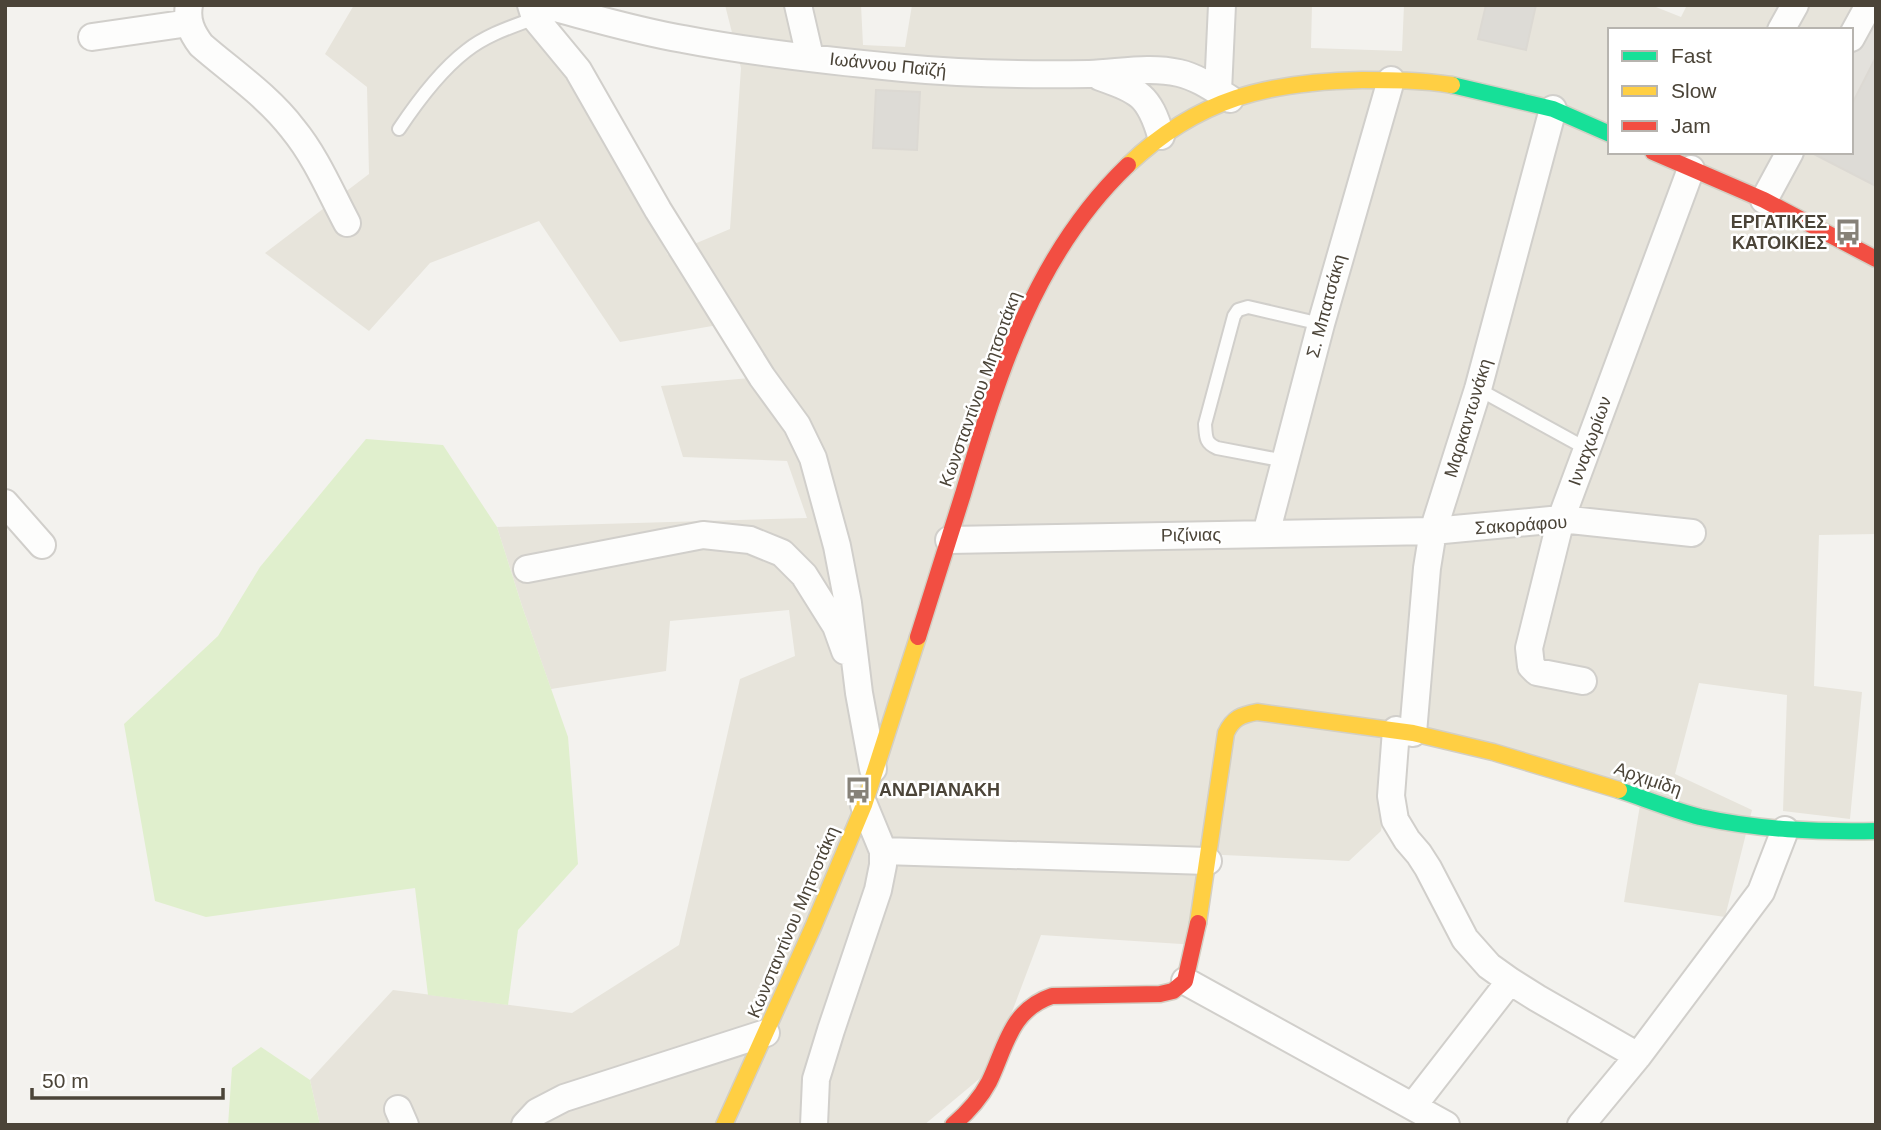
<svg xmlns="http://www.w3.org/2000/svg" width="1881" height="1130" font-family="Helvetica,sans-serif">
<style>
.residential{fill:#e7e4db;fill-rule:evenodd}
.green{fill:#e0efcd}
.parking{fill:#e3e1dc}
.building{fill:#dddbd6;stroke:#dcd9d3;stroke-width:2}
.lines{fill:none;stroke-linecap:round;stroke-linejoin:round}
.lane-casing{stroke:#d1cfcb;stroke-width:16}
.street-casing{stroke:#d1cfcb;stroke-width:30}
.fast-casing{stroke:#d3cfc4;stroke-width:19}
.slow-casing{stroke:#d3cfc4;stroke-width:19}
.jam-casing{stroke:#d3cfc4;stroke-width:19}
.lane{stroke:#fdfdfc;stroke-width:12}
.street{stroke:#fdfdfc;stroke-width:26}
.fast{stroke:#16e098;stroke-width:16}
.slow{stroke:#ffcf43;stroke-width:16}
.jam{stroke:#f24e42;stroke-width:16}
.labels{text-anchor:middle;stroke-width:5;stroke-linejoin:round;paint-order:stroke}
.street-label{font-size:18px;fill:#4b4438;stroke:#fff}
.poi-label{font-size:18px;font-weight:bold;fill:#4b4438;stroke:#fff;text-anchor:end}
</style>
<rect width="100%" height="100%" fill="#f3f2ee"/>
<path class="residential" d="M 354,5 L 528,5 L 668,255 L 730,229 L 741,68 L 725,5 L 861,5 L 863,45 L 905,47 L 912,5 L 1312,5 L 1311,48 L 1402,51 L 1404,5 L 1651,5 L 1681,17 L 1687,5 L 1876,5 L 1876,534 L 1819,535 L 1814,686 L 1862,692 L 1850,819 L 1783,811 L 1787,695 L 1699,683 L 1675,774 L 1752,810 L 1725,917 L 1624,902 L 1640,805 L 1398,721 L 1381,831 L 1349,861 L 1202,854 L 1197,945 L 1041,935 L 990,1070 L 924,1125 L 320,1125 L 310,1080 L 393,990 L 572,1013 L 679,945 L 740,679 L 795,656 L 789,610 L 670,621 L 666,671 L 551,689 L 522,606 L 497,527 L 807,518 L 787,461 L 683,457 L 661,386 L 761,377 L 718,325 L 620,342 L 539,221 L 430,263 L 369,331 L 265,253 L 369,174 L 367,87 L 325,54 ZM 1610,30 L 1851,30 L 1851,152 L 1610,152 Z"/>
<path class="green" d="M 366,439 L 443,445 L 497,527 L 522,606 L 568,737 L 578,864 L 518,930 L 508,1005 L 428,995 L 415,888 L 206,917 L 155,901 L 124,724 L 218,636 L 260,567 Z
M 261,1047 L 310,1080 L 320,1125 L 228,1125 L 232,1068 Z"/>
<path class="parking" d="M 1876,5 L 1876,57 L 1851,106 L 1851,38 Z"/>
<path class="building" d="M 1486,5 L 1536,5 L 1526,50 L 1478,39 Z
M 1876,57 L 1876,186 L 1810,152 L 1851,152 L 1851,106 Z
M 876,90 L 920,92 L 917,150 L 873,148 Z"/>
<g class="lines">
<g class="lane-casing">
<path id="lane" d="M 399,129 C 417,102 440,71 466,51 C 486,35 511,27 535,18
M 1478,389 L 1587,449
M 1285,461 L 1217,448 C 1205,443 1206,437 1205,424 L 1234,316 L 1238,310 L 1248,307 L 1321,324"/>
</g>
<g class="street-casing">
<path id="street" d="M 189,5 C 186,21 192,33 201,45 C 232,72 268,96 293,129 C 316,157 330,191 347,223
M 531,5 L 535,18 L 578,70 L 658,210 L 762,377 L 797,425 L 813,458 L 837,546 L 848,603 L 859,693 L 873,769
M 544,5 C 590,17 636,31 683,39 C 755,53 830,61 903,68 C 965,74 1027,75 1089,74 C 1119,73 1149,66 1179,73 C 1197,77 1214,89 1230,99
M 798,5 L 810,57
M 1781,30 L 1795,5
M 92,37 L 189,23
M 1851,38 L 1869,5
M 1100,77 C 1139,91 1149,95 1161,136
M 1218,91 L 1222,5
M 1764,200 L 1790,152
M 5,503 L 42,545
M 1266,534 L 1321,324 L 1391,80
M 949,540 L 1433,531 L 1561,519 L 1692,533
M 527,569 L 703,535 L 750,540 L 782,553 L 804,575 L 836,626 L 845,651
M 1583,681 L 1537,672 L 1531,666 L 1529,648 L 1561,519 L 1691,169
M 1396,730 L 1391,796 L 1395,820 L 1407,840 L 1419,854 L 1428,868 L 1465,939 L 1489,966 L 1510,981 L 1537,998 L 1638,1056
M 1413,733 L 1427,568 L 1433,531 L 1478,389 L 1553,109
M 883,851 L 1208,861
M 1185,981 L 1446,1125
M 1413,1106 L 1510,981
M 398,1109 L 405,1125
M 525,1125 L 537,1112 L 564,1098 L 766,1033
M 814,1125 L 816,1079 L 831,1030 L 878,890 L 883,865 L 883,851 L 864,805
M 1581,1125 L 1638,1056 L 1761,892 L 1785,830"/>
</g>
<g class="fast-casing">
<path id="fast" d="M 1452,85 L 1553,109 L 1610,134
M 1619,790 C 1646,799 1673,810 1700,817 C 1759,830 1817,832 1876,831"/>
</g>
<g class="slow-casing">
<path id="slow" d="M 1128,165 C 1198,98 1268,82 1362,80 C 1392,80 1422,80 1452,85
M 1198,923 L 1226,733 C 1233,718 1241,715 1257,712 L 1413,733 L 1493,752 L 1619,790
M 724,1125 L 813,927 L 864,805 L 918,637"/>
</g>
<g class="jam-casing">
<path id="jam" d="M 1653,152 L 1764,200 L 1876,259
M 918,637 C 933,589 948,542 963,494 C 999,373 1034,255 1128,165
M 953,1125 C 967,1113 980,1099 989,1082 C 1006,1047 1010,1010 1052,996 L 1160,994 L 1173,991 L 1185,981 L 1198,923"/>
</g>
<use href="#lane" class="lane"/>
<use href="#street" class="street"/>
<use href="#fast" class="fast"/>
<use href="#slow" class="slow"/>
<use href="#jam" class="jam"/>
</g>
<defs>
<g id="bus-bare" transform="scale(2.1)"><path d="M-5-6H5V4H4V6H2V4H-2V6H-4V4H-5ZM-3.5-4V0h7V-4ZM-3.5 1.2v1.5H-2V1.2ZM2 1.2v1.5H3.5V1.2Z" fill="#868178" stroke="#fff" stroke-width="2.5" paint-order="stroke"/></g>
</defs>
<g fill-rule="evenodd">
<use href="#bus-bare" x="1848" y="232"/>
<use href="#bus-bare" x="858" y="790"/>
</g>
<g class="labels">
<g class="street-label">
<text transform="translate(888 65) rotate(6)" y="6">Ιωάννου Παϊζή</text>
<text transform="translate(1326 306) rotate(-75)" y="6">Σ. Μπατσάκη</text>
<text transform="translate(980 389) rotate(-70)" y="6">Κωνσταντίνου Μητσοτάκη</text>
<text transform="translate(1468 418) rotate(-73)" y="6">Μαρκαντωνάκη</text>
<text transform="translate(1590 441) rotate(-70)" y="6">Ινναχωρίων</text>
<text transform="translate(1521 525) rotate(-4)" y="6">Σακοράφου</text>
<text transform="translate(1191 535) rotate(-1)" y="6">Ριζίνιας</text>
<text transform="translate(1648 779) rotate(19)" y="6">Αρχιμίδη</text>
<text transform="translate(793 922) rotate(-67)" y="6">Κωνσταντίνου Μητσοτάκη</text>
</g>
<g class="poi-label">
<text x="1827" y="228">ΕΡΓΑΤΙΚΕΣ<tspan x="1827" dy="21">ΚΑΤΟΙΚΙΕΣ</tspan></text>
<text x="879" y="796" text-anchor="start">ΑΝΔΡΙΑΝΑΚΗ</text>
</g>
</g>
<rect width="1881" height="1130" fill="none" stroke="#4b4438" stroke-width="14"/>
<rect x="1608" y="28" width="245" height="126" fill="#ffffff" stroke="#b7b4af" stroke-width="2"/>
<rect x="1622" y="51" width="35" height="10" fill="#16e098" stroke="#b7b4af" stroke-width="2"/>
<text x="1671" y="63" font-size="21" fill="#4b4438">Fast</text>
<rect x="1622" y="86" width="35" height="10" fill="#ffcf43" stroke="#b7b4af" stroke-width="2"/>
<text x="1671" y="98" font-size="21" fill="#4b4438">Slow</text>
<rect x="1622" y="121" width="35" height="10" fill="#f24e42" stroke="#b7b4af" stroke-width="2"/>
<text x="1671" y="133" font-size="21" fill="#4b4438">Jam</text>
<path d="M32 1088v10h191v-10" fill="none" stroke="#4b4438" stroke-width="3.5"/>
<text x="42" y="1088" font-size="21" fill="#4b4438" stroke="#ffffff" stroke-width="5" paint-order="stroke">50 m</text>
</svg>
